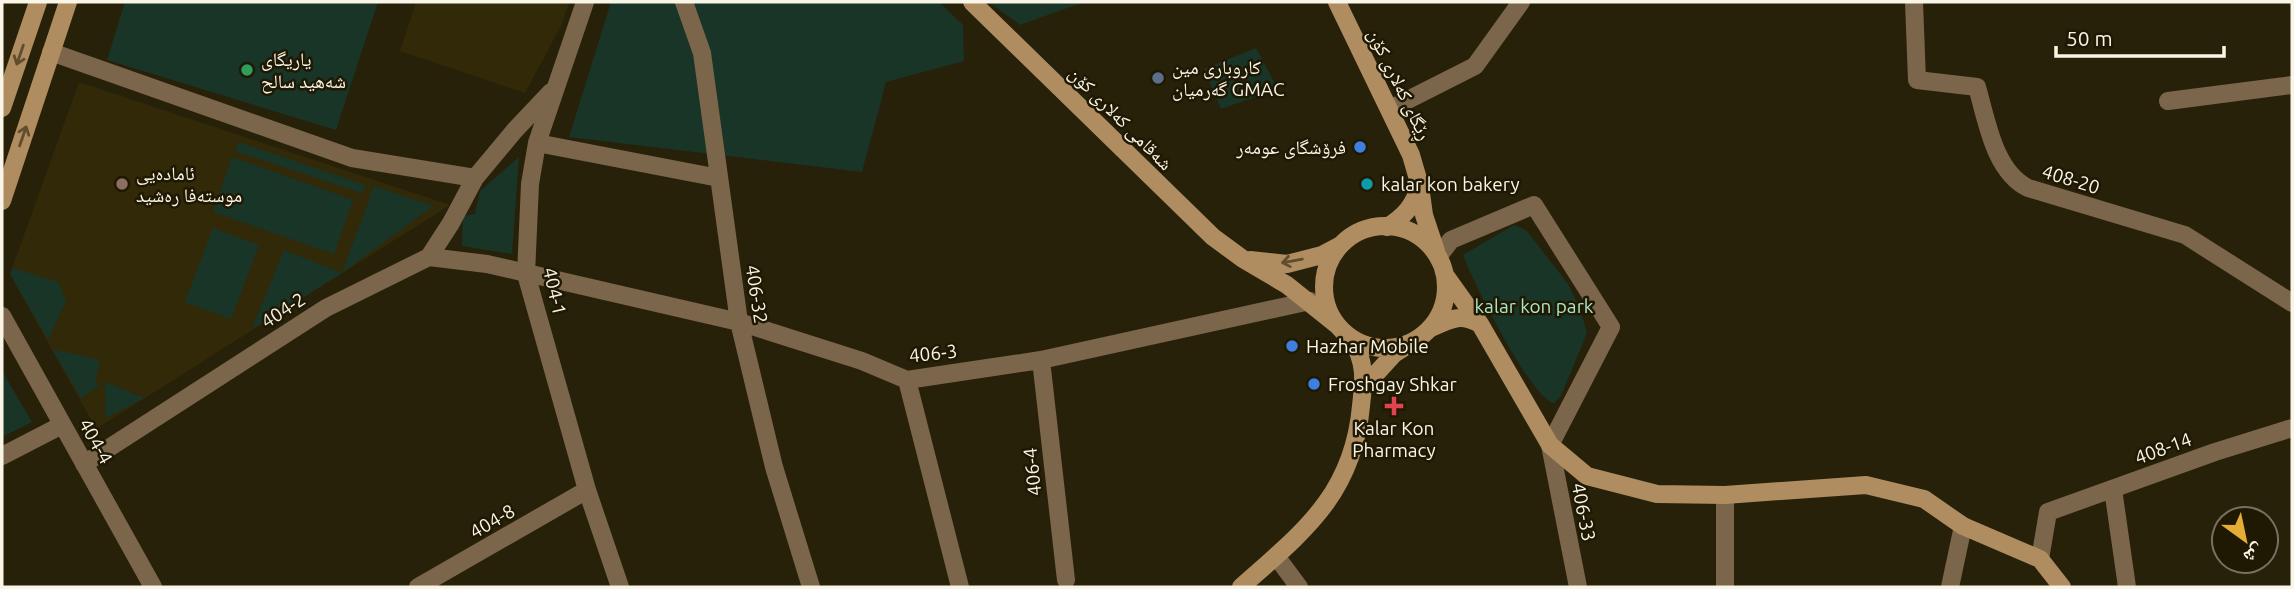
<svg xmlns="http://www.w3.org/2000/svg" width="2294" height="589" font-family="Ubuntu,'Noto Naskh Arabic',sans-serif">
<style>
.built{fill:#322909}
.green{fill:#193527}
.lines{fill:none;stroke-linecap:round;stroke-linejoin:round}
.street{stroke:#7c664b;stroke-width:18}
.secondary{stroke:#af8d61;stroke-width:18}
.oneway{stroke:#604d2d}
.leisure-dot{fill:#2e9e5b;stroke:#1f1802;stroke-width:2.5}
.service-dot{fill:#5c6f8a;stroke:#1f1802;stroke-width:2.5}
.shop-dot{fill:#3f7fe0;stroke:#1f1802;stroke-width:2.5}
.education-dot{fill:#8d6e63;stroke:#1f1802;stroke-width:2.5}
.culture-dot{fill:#0f9aa8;stroke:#1f1802;stroke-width:2.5}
.health-dot{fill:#e0444e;stroke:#1f1802;stroke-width:2.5}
.labels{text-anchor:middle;stroke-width:5;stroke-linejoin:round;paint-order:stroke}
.poi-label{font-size:19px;fill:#f9f5e7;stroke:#1f1802;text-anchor:start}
.street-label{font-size:19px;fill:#f9f5e7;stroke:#1f1802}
.park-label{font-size:19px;fill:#aae7c6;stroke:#1f1802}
</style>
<rect width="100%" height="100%" fill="#28210a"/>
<path class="built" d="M 416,2 L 569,2 L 562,24 L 525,93 L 400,51 Z
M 79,82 L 450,205 L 96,429 L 10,274 Z"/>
<path class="green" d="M 125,2 L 378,2 L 336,130 L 107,60 Z
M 611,2 L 939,2 L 963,25 L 964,61 L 886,82 L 862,172 L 569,137 Z
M 989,2 L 1084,2 L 1020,25 Z
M 1256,48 L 1278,89 L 1221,109 L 1204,69 Z
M 239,142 L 365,185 L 362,193 L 235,151 Z
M 232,157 L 353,200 L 334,254 L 213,212 Z
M 519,157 L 512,254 L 462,246 L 463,216 L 475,214 L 480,191 Z
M 374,186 L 433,206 L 342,273 L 252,329 L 284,250 L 342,273 Z
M 1514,225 L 1526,230 L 1568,284 L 1580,309 L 1587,333 L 1561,396 L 1554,403 C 1532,400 1472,280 1463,255 Z
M 213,228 L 259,245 L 231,319 L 185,302 Z
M 13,268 L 58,282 L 66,301 L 48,340 L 10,274 Z
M 52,349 L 100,360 L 95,382 L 100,385 L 81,398 Z
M 2,371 L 32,422 L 2,437 Z
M 105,382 L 144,398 L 106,418 Z"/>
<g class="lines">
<path class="street" d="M 585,2 L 537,143 L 530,184 L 526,274 L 587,490 L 620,587
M 684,2 L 702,53 L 739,322 L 774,467 L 811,587
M 1914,2 L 1917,80 L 1977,87 C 1987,121 1994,171 2028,188 L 2185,235 L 2292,303
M 51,52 L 352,158 L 475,178
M 2168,101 L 2292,85
M 1390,109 L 1475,66 L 1521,2
M 537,143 L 719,178
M 429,257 L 451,223 L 475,178 L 515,130 L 551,92
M 1438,257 L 1451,240 L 1534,205 L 1611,327 L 1550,445 L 1578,587
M 2,316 L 153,587
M 1041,360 L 1066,580
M 907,380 L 960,587
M 2,456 L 62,425
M 84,464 L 326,308 L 429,257 L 487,264 L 739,322 L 862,361 L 907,380 L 1041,360 L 1310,301
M 2113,489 L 2127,587
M 1276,556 L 1299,587
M 2040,559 L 2048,512 L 2215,452 L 2292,428
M 418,587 L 587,490
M 1725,587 L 1725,495
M 1950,587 L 1963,526"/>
<path class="secondary" d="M 972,2 L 1213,237 L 1243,259 L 1287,285 L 1337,325
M 1337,2 L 1411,155 L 1420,186 L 1424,215 L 1436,251
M 2,108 L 38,2
M 2,201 L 68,2
M1324 287a61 61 0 1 1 122 0a61 61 0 1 1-122 0Z
M 1387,227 C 1405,216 1413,206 1420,186
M 1250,260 L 1287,264 L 1322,255 L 1339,246
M 1445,275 L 1480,324 L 1550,445 L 1587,476 L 1657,494 L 1725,495 L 1866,485 L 1924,499 L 1963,526 L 2040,559 L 2062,587
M 1431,328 C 1451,319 1460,313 1480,324
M 1363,388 L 1394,354 L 1405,347
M 1241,587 C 1303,532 1353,495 1361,406 C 1364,379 1366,364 1352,339"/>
</g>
<defs><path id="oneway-shaft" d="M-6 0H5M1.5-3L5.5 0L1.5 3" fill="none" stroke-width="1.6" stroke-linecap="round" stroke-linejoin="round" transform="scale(1.75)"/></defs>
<g class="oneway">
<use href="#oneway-shaft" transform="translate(20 55) rotate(109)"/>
<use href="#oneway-shaft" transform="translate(23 136) rotate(-71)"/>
<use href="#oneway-shaft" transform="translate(1292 261) rotate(170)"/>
</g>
<circle class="leisure-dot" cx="247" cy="70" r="7"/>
<circle class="service-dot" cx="1158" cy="78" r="7"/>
<g class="shop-dot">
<circle cx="1360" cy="147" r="7"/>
<circle cx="1292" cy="346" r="7"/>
<circle cx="1314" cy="384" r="7"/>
</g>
<circle class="education-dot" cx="122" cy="184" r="7"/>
<circle class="culture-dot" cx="1367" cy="184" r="7"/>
<path class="health-dot" d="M1390.5 395.5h7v7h7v7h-7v7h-7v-7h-7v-7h7z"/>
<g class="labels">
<g class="poi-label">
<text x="261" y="66">یاریگای<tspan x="261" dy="22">شەهید سالح</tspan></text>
<text x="1172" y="74">کاروباری مین<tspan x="1172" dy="22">گەرمیان GMAC</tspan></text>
<text x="1346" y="154" text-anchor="end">فرۆشگای عومەر</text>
<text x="136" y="180">ئامادەیی<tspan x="136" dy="22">موستەفا رەشید</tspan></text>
<text x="1381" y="191">kalar kon bakery</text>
<text x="1306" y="353">Hazhar Mobile</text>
<text x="1328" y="391">Froshgay Shkar</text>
<text x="1394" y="435" text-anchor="middle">Kalar Kon<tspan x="1394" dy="22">Pharmacy</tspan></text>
</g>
<g class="street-label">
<text transform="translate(1400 84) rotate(64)" y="7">ڕێگای کەلاری کۆن</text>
<text transform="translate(1121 118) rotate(45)" y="7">شەقامی کەلاری کۆن</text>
<text transform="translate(2071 179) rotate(17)" y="7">408-20</text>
<text transform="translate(555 291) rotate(77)" y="7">404-1</text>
<text transform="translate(757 294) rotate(81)" y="7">406-32</text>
<text transform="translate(283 310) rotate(-33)" y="7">404-2</text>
<text transform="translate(933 353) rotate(-6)" y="7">406-3</text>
<text transform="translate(96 441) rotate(61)" y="7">404-4</text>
<text transform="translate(2163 448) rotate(-20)" y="7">408-14</text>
<text transform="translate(1032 472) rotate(-96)" y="7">406-4</text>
<text transform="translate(1584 512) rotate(79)" y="7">406-33</text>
<text transform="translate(492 521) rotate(-30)" y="7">404-8</text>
</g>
<g class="park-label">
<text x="1534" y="313">kalar kon park</text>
</g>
</g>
<rect width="2294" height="589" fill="none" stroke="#f9f5e7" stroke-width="7"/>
<g transform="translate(2245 540) rotate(147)"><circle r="33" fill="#1f1802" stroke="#76705e" stroke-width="2"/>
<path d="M0-5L12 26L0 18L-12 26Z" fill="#e4ad35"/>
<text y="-10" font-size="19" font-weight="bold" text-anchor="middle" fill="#f9f5e7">ش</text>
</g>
<path d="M2056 46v10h168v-10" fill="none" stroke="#f9f5e7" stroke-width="3.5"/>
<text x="2066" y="46" font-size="21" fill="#f9f5e7" stroke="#1f1802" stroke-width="5" paint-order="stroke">50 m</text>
</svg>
